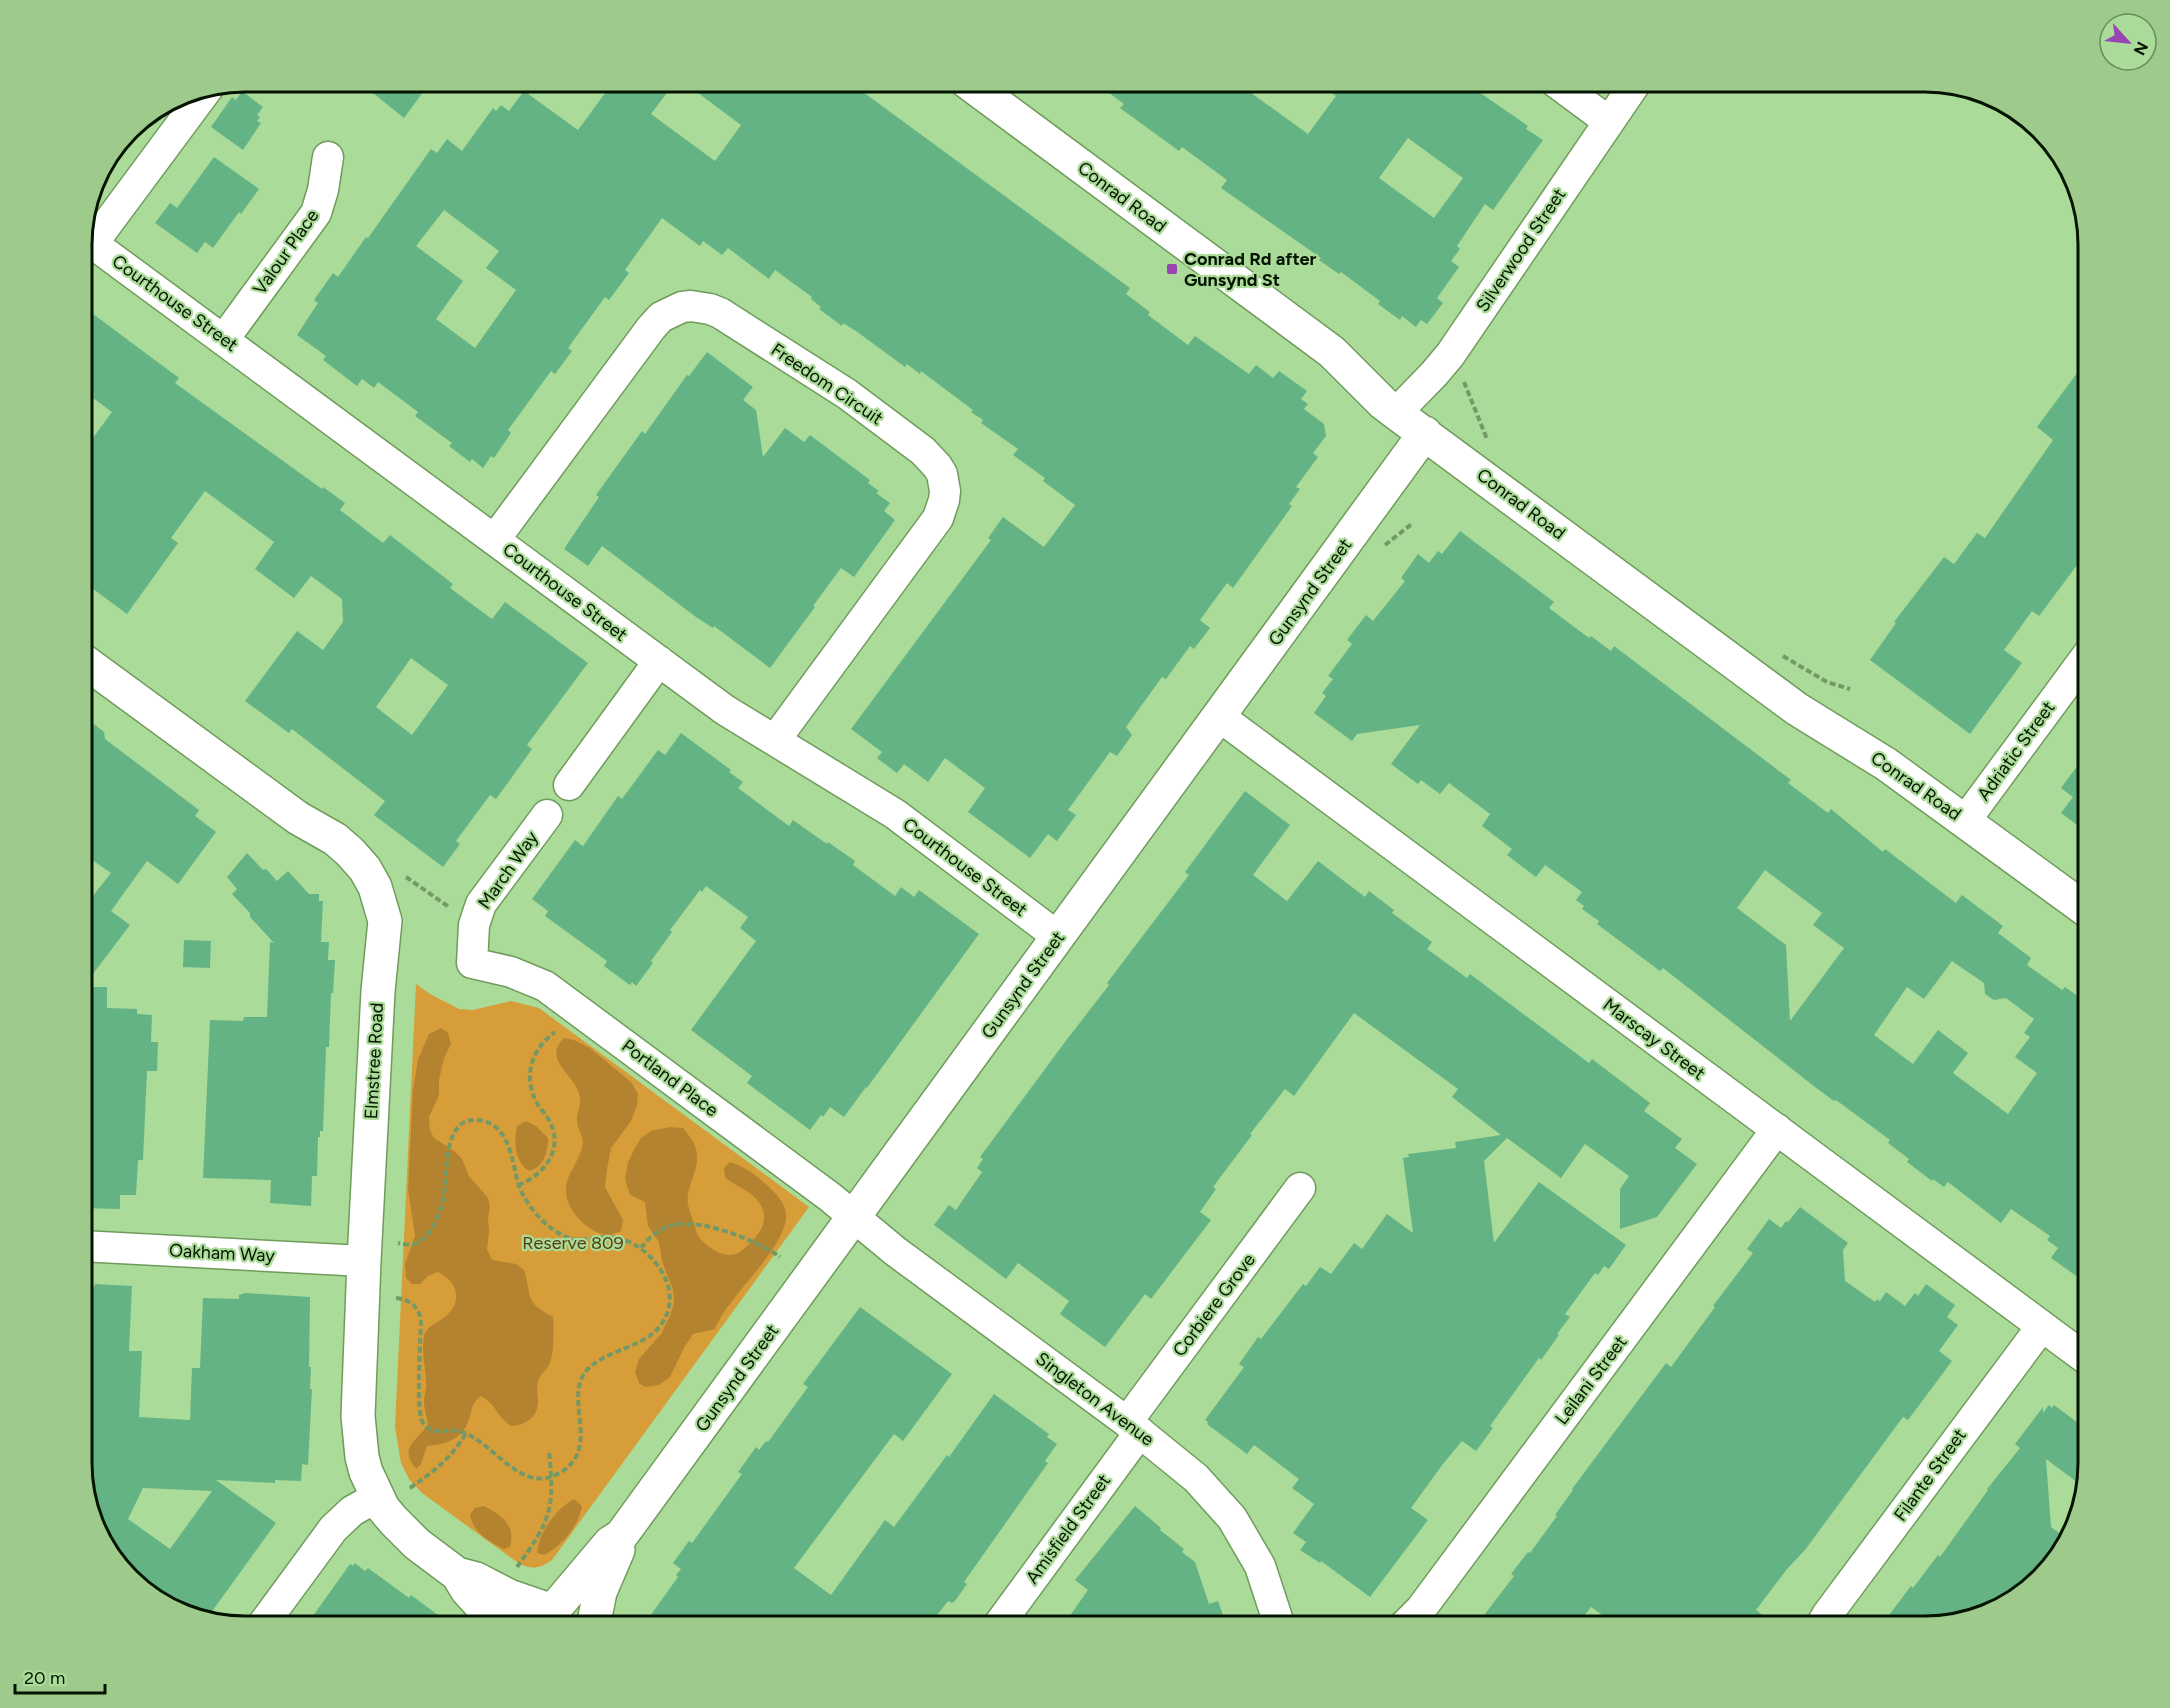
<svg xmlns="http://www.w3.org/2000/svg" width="2170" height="1708" font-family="Figtree,sans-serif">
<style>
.green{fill:#d79d38}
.forest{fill:#b4832f}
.building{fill:#64b385;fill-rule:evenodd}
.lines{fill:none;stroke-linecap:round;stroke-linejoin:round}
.minor-casing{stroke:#6f9c5c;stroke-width:33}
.tertiary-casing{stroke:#6f9c5c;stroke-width:36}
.path{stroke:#749966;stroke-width:4;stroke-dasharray:6 3;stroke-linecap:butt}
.minor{stroke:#fff;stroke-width:30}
.tertiary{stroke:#fff;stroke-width:33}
.poi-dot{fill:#9845b3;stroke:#abdb98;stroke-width:2}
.labels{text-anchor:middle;stroke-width:4.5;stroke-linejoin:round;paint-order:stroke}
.street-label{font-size:18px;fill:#041400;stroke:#abdb98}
.poi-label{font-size:18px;font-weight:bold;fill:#041400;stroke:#abdb98;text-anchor:start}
.park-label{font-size:18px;fill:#573d0f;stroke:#abdb98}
.rim{fill:none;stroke:#041400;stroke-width:3}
</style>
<rect width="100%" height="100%" fill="#abdb98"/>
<path class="green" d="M 416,984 L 430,994 L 459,1009 L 473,1010 L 511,1001 L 539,1008 L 809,1207 L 552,1560 C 538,1570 529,1570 514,1560 L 422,1493 L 409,1479 L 401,1463 L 395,1427 Z"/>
<path class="forest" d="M 441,1028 L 448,1033 L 451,1044 L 444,1058 L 439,1080 L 439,1095 L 429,1117 L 430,1130 L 434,1138 L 454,1151 L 462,1159 L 469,1176 L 488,1198 L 490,1207 L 488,1218 L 489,1231 L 487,1249 L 492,1260 L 516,1264 L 524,1270 C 533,1298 523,1301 553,1317 C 554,1328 554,1353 550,1363 C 547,1370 540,1374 538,1382 C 536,1388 538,1394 538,1401 C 538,1417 526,1425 511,1426 C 496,1416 497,1405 481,1396 C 473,1402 472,1407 470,1416 C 464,1439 448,1444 427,1446 L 421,1464 L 416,1469 C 398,1447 417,1442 428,1424 C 427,1417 424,1409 424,1401 C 424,1395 427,1389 426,1383 C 426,1367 421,1353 424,1337 C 426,1325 439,1323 447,1315 C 463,1300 457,1281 438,1272 L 428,1276 L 420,1284 L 412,1284 L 406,1278 L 405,1264 L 415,1236 L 408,1189 L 413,1090 L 418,1059 L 429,1034 Z
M 564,1038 L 574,1040 L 590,1048 L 631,1082 L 638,1094 L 637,1106 L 631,1121 L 611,1148 L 607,1169 L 605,1187 L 623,1220 L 621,1231 C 616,1233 612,1235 607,1235 C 588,1233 565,1209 566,1190 C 566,1174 579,1162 582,1147 C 585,1137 577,1130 577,1120 C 577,1112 581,1106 580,1097 C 576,1074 541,1061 564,1038 Z
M 526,1121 L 536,1126 L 548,1138 C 548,1152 544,1167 529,1171 C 514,1161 514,1143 517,1126 Z
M 670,1127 L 683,1128 C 690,1137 697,1144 697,1156 C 698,1173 685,1188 688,1205 C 689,1208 697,1234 698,1236 C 707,1248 728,1262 741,1251 C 762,1235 775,1215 752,1195 C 743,1187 733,1185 725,1177 L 724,1168 L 730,1162 C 746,1167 760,1178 772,1190 C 778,1196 785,1204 786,1213 C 790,1245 728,1295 715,1329 L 693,1334 L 685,1346 L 670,1377 L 659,1385 L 645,1387 L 639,1383 L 635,1372 L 639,1359 L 661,1334 L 670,1316 L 674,1303 L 673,1290 L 662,1261 L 659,1242 L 648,1226 L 645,1202 L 630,1195 L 625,1179 L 628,1162 L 635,1148 L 641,1138 L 651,1131 Z
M 574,1499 L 582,1506 C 580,1524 560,1548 544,1555 L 537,1553 C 539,1532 556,1509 574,1499 Z
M 484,1506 C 502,1515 516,1526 510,1547 L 504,1549 C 490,1542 473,1533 470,1515 L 475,1508 Z"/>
<path class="building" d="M 358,81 L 431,81 L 404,118 Z
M 614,81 L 676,81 L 651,114 L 715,161 L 741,125 L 682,81 L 848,81 L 1130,288 L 1126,294 L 1150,312 L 1148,315 L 1188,345 L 1195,336 L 1249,374 L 1256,365 L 1273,378 L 1279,371 L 1307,391 L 1301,399 L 1308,404 L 1304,409 L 1324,424 L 1326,436 L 1313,453 L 1318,457 L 1296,487 L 1300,489 L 1289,504 L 1292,506 L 1233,588 L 1227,583 L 1200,620 L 1210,628 L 1194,649 L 1190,646 L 1166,679 L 1162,677 L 1126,727 L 1132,735 L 1117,756 L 1110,752 L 1068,810 L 1076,815 L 1057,841 L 1048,834 L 1030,858 L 968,812 L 985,788 L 945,758 L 928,782 L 904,764 L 897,773 L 877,758 L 882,752 L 851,729 L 991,540 L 988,538 L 1003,517 L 1044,547 L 1075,505 L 1043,481 L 1045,478 L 1013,455 L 1018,449 L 981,423 L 983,420 L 971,412 L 973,410 L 921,371 L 920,374 L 907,364 L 905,367 L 856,331 L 843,323 L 842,326 L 819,309 L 821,307 L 811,299 L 812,297 L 775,270 L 769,279 L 728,248 L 722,255 L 703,241 L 700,246 L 662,218 L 625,270 L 629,273 L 609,300 L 605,297 L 568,348 L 572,351 L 555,374 L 551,371 L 508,430 L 511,433 L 494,458 L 491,456 L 483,468 L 472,459 L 470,462 L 449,446 L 452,443 L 415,416 L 418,412 L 378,382 L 374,388 L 362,379 L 357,386 L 323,360 L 326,356 L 297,335 L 318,303 L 314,300 L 333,273 L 338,277 L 366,237 L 368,238 L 431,149 L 437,153 L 447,139 L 462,151 L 493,108 L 496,111 L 501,105 L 509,111 L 524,91 L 578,130 ZM 444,210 L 499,251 L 486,268 L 516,290 L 475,348 L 436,319 L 463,281 L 416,246 Z
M 1093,81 L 1219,81 L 1234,92 L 1240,85 L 1308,134 L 1336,96 L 1315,81 L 1463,81 L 1528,126 L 1526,129 L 1543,140 L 1493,210 L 1485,204 L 1457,246 L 1460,249 L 1451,261 L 1459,267 L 1437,298 L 1443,303 L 1427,324 L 1421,320 L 1416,327 L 1402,316 L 1400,320 L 1378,304 L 1380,301 L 1341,272 L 1339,274 L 1319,260 L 1321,258 L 1221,188 L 1227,180 L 1182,147 L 1179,151 L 1120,108 L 1124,104 ZM 1408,138 L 1463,178 L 1434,218 L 1379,178 Z
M 242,91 L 263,107 L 257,115 L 260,117 L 257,121 L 261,123 L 243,150 L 211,127 L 232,97 L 236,100 Z
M 214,157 L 259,189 L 241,214 L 239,212 L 213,248 L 205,242 L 197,253 L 155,223 L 170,203 L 177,208 Z
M 81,305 L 179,378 L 175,383 L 322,489 L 323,487 L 345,503 L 340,510 L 383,543 L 390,535 L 453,584 L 450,588 L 492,619 L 505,602 L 588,663 L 527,745 L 532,749 L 510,780 L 496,799 L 490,795 L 456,841 L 460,844 L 443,867 L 374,815 L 385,801 L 292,729 L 289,733 L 245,701 L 297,631 L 323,650 L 343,622 L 342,599 L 311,576 L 294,598 L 255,569 L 274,542 L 205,491 L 171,538 L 178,543 L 127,614 L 81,580 L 81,454 L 112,412 L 81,389 ZM 411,658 L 448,685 L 412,735 L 376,707 Z
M 707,352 L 753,387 L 743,400 L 756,410 L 763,457 L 785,428 L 804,442 L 810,435 L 870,480 L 868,483 L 879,491 L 876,493 L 890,503 L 884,511 L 895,520 L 854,577 L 841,568 L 813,606 L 815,607 L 770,668 L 714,626 L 713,628 L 696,617 L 602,546 L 588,566 L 564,549 L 599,497 L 596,495 L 642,431 L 645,434 L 687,375 L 689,376 Z
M 2089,357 L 2089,549 L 2039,616 L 2032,611 L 2004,650 L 2022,663 L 1970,734 L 1870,660 L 1896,623 L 1894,622 L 1944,557 L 1954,564 L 1977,533 L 1985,538 L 2053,440 L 2037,427 Z
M 1460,531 L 1554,602 L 1549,608 L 1589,638 L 1591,636 L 1611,651 L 1614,646 L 1791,780 L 1788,783 L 1828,813 L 1831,809 L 1883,852 L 1885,849 L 1956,903 L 1962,895 L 2003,926 L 1998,933 L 2031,958 L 2027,965 L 2062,990 L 2065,987 L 2089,1004 L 2089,1285 L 2051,1258 L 2058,1248 L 2047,1240 L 2050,1236 L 2011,1209 L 2001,1223 L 1948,1182 L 1944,1187 L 1933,1179 L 1932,1181 L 1907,1162 L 1909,1159 L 1888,1143 L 1890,1140 L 1836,1100 L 1834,1101 L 1815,1087 L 1663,968 L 1660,971 L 1597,924 L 1599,921 L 1582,909 L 1584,906 L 1576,900 L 1582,892 L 1545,865 L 1536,877 L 1507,855 L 1512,849 L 1482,826 L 1490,814 L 1449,783 L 1440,794 L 1421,780 L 1418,784 L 1391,764 L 1420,725 L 1357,734 L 1352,741 L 1314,713 L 1326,696 L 1322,693 L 1333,679 L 1328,676 L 1352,644 L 1347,640 L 1366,615 L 1373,621 L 1405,581 L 1401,578 L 1418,554 L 1429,563 L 1438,551 L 1442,554 ZM 1765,870 L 1822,913 L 1813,925 L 1844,948 L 1790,1021 L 1786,945 L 1737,908 ZM 1952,961 L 1984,983 L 1985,994 L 1994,1000 L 2006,998 L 2034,1019 L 2024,1033 L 2030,1037 L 2015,1057 L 2037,1073 L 2008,1114 L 1953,1073 L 1968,1053 L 1938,1030 L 1913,1064 L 1874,1035 L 1907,987 L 1924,999 Z
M 81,714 L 104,732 L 105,739 L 199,810 L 195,816 L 216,832 L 178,884 L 147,861 L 111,911 L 130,925 L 83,987 L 107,987 L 107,1008 L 137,1009 L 137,1014 L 152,1015 L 151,1042 L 158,1042 L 157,1071 L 147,1071 L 143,1160 L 138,1160 L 136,1195 L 120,1195 L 120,1209 L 81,1208 L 81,911 L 111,873 L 81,852 Z
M 681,733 L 731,770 L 729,772 L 743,782 L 738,788 L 789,826 L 793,820 L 827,844 L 828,842 L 855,861 L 853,865 L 895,896 L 901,887 L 914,897 L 919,890 L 979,934 L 867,1088 L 866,1087 L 844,1117 L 830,1107 L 823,1117 L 821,1115 L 810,1130 L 747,1083 L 752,1076 L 691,1030 L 756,941 L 740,928 L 748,917 L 706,886 L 702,892 L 700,890 L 670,930 L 672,932 L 651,961 L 653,963 L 636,986 L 632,982 L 630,985 L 604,966 L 607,961 L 545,916 L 548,911 L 532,899 L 575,840 L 583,846 L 618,796 L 622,799 L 658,750 L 665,755 Z
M 2089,750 L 2089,834 L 2061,813 L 2073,797 L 2061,788 Z
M 1245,791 L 1290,825 L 1253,875 L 1287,901 L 1318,861 L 1365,897 L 1369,891 L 1394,910 L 1392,913 L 1432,942 L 1427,949 L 1467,978 L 1470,974 L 1589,1063 L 1592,1059 L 1650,1103 L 1644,1111 L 1682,1139 L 1675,1148 L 1697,1164 L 1657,1217 L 1620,1229 L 1620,1189 L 1629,1176 L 1585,1144 L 1561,1178 L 1507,1138 L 1484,1161 L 1494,1243 L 1539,1182 L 1626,1245 L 1609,1269 L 1604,1266 L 1598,1275 L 1595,1273 L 1565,1314 L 1570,1317 L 1557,1334 L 1559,1335 L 1541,1360 L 1539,1358 L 1490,1426 L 1493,1428 L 1476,1451 L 1462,1441 L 1443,1464 L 1411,1508 L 1428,1520 L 1370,1597 L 1321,1561 L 1320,1563 L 1300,1550 L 1306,1542 L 1293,1533 L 1314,1504 L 1292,1488 L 1299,1479 L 1254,1445 L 1247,1454 L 1207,1424 L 1208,1422 L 1205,1420 L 1244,1367 L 1239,1364 L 1258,1337 L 1261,1339 L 1303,1284 L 1306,1286 L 1320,1267 L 1331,1274 L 1354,1243 L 1362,1249 L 1387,1214 L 1413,1233 L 1403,1158 L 1409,1157 L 1408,1154 L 1456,1148 L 1455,1142 L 1501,1135 L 1452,1097 L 1458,1089 L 1354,1013 L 1294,1096 L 1285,1089 L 1250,1134 L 1252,1135 L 1213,1187 L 1216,1189 L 1200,1212 L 1211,1220 L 1151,1299 L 1145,1294 L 1105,1347 L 1060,1314 L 1069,1301 L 1018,1263 L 1006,1279 L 934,1225 L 949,1205 L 956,1210 L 982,1172 L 977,1168 L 983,1159 L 980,1157 L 1065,1042 L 1109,985 L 1107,983 L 1189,875 L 1185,872 Z
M 247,853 L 263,870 L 266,869 L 277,881 L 288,871 L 309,894 L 319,894 L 319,901 L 323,901 L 321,942 L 329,942 L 328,960 L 335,960 L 333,993 L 331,993 L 329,1047 L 326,1047 L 323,1131 L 320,1131 L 320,1137 L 318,1137 L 317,1176 L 312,1176 L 311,1206 L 270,1203 L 271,1180 L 203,1178 L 210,1020 L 243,1021 L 244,1017 L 267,1017 L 270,942 L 274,943 L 250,917 L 250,913 L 232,894 L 237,889 L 227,877 Z
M 184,940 L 211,941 L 210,968 L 183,967 Z
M 1800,1207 L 1848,1243 L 1843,1250 L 1845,1281 L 1875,1302 L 1877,1299 L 1880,1301 L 1886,1292 L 1905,1306 L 1915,1293 L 1918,1296 L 1926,1284 L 1955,1305 L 1947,1317 L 1958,1325 L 1939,1351 L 1952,1361 L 1908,1420 L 1903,1417 L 1805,1550 L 1787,1569 L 1756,1610 L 1778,1627 L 1619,1627 L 1591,1607 L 1578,1624 L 1569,1617 L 1562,1627 L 1475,1627 L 1514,1576 L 1511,1574 L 1528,1552 L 1530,1553 L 1557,1516 L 1555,1515 L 1573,1490 L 1572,1489 L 1666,1363 L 1671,1367 L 1715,1307 L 1713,1306 L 1753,1253 L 1747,1249 L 1769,1219 L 1781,1228 L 1786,1221 L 1788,1222 Z
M 95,1284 L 132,1286 L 129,1351 L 142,1351 L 139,1417 L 190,1420 L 192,1368 L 200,1368 L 203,1298 L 239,1299 L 239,1295 L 245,1293 L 310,1297 L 309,1367 L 311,1367 L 310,1389 L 312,1389 L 308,1465 L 302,1464 L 301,1481 L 275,1480 L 275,1483 L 216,1480 L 276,1523 L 205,1621 L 191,1618 L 137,1587 L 98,1536 L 81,1474 L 81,1286 L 95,1286 ZM 143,1488 L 212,1491 L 170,1549 L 128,1519 Z
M 860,1307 L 952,1374 L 903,1441 L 894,1434 L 794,1568 L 831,1595 L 885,1520 L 894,1527 L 947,1455 L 949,1457 L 994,1394 L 1049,1434 L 1047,1437 L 1057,1444 L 1045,1461 L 1048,1463 L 964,1582 L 967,1584 L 955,1601 L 952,1603 L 948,1601 L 928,1627 L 642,1627 L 678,1577 L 676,1575 L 681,1569 L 673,1563 L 689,1541 L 692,1543 L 742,1474 L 738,1472 L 756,1447 L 759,1450 L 766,1441 L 768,1442 L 808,1387 L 803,1384 Z
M 2049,1405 L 2052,1408 L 2054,1405 L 2089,1431 L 2089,1464 L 2085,1488 L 2046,1459 L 2051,1527 L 2063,1536 L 2021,1593 L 1998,1610 L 1926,1627 L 1880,1627 L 1911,1586 L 1913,1588 L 1938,1555 L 1940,1557 L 1988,1490 L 1987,1489 L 2020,1448 L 2015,1444 L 2043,1407 L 2043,1413 Z
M 1135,1506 L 1161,1528 L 1160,1530 L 1184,1549 L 1182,1552 L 1195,1562 L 1209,1604 L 1218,1601 L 1227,1627 L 1062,1627 L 1088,1590 L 1075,1580 Z
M 355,1563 L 365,1571 L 368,1568 L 409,1598 L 411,1595 L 454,1627 L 305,1627 L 350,1564 L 353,1566 Z"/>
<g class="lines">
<g class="minor-casing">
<path id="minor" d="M 1554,81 L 1608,121
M 81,235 L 725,710 L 895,814 L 1057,936
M 93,243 L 208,88
M 224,339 L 316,213 L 323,190 L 328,157
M 1396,413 L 1434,374 L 1450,355 L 1637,81
M 495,539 L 651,328 L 661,317 L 682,307 L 691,306 L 710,309 L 720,313 L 847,394 L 923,451 L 937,466 L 942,474 L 945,491 L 944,500 L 938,518 L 775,740
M 1220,717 L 2089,1361
M 569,785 L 659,661
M 547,815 L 481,904 L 474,925 L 472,963 L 511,972 L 545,986 L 830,1197 L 895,1251 L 1127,1422 L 1196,1478 L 1232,1518 L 1260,1566 L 1280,1627
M 1965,821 L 2089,653
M 81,1246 L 364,1261
M 1127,1422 L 1300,1188
M 261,1627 L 333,1529 L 352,1511 L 377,1497
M 997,1627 L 1140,1432
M 1403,1627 L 1421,1609 L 1777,1129
M 1820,1627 L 1827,1615 L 2042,1326"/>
</g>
<g class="tertiary-casing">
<path id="tertiary" d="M 966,81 L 1332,352 L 1383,403 L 1396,413 L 1797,709 L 1886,764 L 2089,912
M 81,659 L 298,818 L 335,839 L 350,852 L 365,869 L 375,887 L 385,921 L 378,991 L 364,1261 L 358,1416 L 362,1457 L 366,1472 L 383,1508 L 393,1520 L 417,1544 L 457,1574 L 476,1579 L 509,1596 L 544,1608
M 458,1575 L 467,1590 L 501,1627
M 556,1607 L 610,1543 L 621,1536 L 1425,433
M 593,1627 L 600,1592 L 618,1550"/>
</g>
<path class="path" d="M 1464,382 L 1487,439
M 1385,545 L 1413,523
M 1783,656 L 1827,682 L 1850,689
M 406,877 L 449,907
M 518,1185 C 543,1176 563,1151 551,1124 C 548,1117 542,1111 538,1105 C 522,1078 531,1049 555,1032
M 641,1248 C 650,1236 663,1225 679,1224 C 707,1221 758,1241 780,1257
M 396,1298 C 410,1300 417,1305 421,1319 C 421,1337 415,1411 423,1423 C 433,1438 449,1427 462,1432 C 495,1443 522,1497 561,1472 C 603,1447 560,1395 589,1368 C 614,1345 656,1348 668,1311 C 671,1300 670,1288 665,1278 C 655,1256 631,1236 606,1237 C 595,1237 584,1241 573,1239 C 560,1236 550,1228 541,1219 C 532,1210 521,1195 518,1183 C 512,1160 509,1122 477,1120 C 442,1117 448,1174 444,1194 C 442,1210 432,1236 417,1243 C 411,1246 404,1244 398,1243
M 410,1488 C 433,1472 452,1458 466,1433
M 517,1567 C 551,1520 555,1509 549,1451"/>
<use href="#minor" class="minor"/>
<use href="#tertiary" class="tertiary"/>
</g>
<rect class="poi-dot" x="1166" y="263" width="12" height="12" rx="3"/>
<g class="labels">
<g class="street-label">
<text transform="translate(1122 197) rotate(37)" y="6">Conrad Road</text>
<text transform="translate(1521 250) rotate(-56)" y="6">Silverwood Street</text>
<text transform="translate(286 252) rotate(-55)" y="6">Valour Place</text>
<text transform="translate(175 303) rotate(36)" y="6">Courthouse Street</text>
<text transform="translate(827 384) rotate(34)" y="6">Freedom Circuit</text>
<text transform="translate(1521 504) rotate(37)" y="6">Conrad Road</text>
<text transform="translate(565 592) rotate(37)" y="6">Courthouse Street</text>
<text transform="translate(1310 592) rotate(-54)" y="6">Gunsynd Street</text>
<text transform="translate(2016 751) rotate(-54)" y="6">Adriatic Street</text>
<text transform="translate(1916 786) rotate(35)" y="6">Conrad Road</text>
<text transform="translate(965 867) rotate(37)" y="6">Courthouse Street</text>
<text transform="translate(508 870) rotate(-55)" y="6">March Way</text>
<text transform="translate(1023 985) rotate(-54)" y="6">Gunsynd Street</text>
<text transform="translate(1654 1039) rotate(37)" y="6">Marscay Street</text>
<text transform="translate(374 1061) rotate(-87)" y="6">Elmstree Road</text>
<text transform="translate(670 1078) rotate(37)" y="6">Portland Place</text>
<text transform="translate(222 1253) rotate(3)" y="6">Oakham Way</text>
<text transform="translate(1214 1305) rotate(-53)" y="6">Corbiere Grove</text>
<text transform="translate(737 1378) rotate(-54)" y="6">Gunsynd Street</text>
<text transform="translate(1591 1380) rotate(-53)" y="6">Leilani Street</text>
<text transform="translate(1095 1399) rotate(37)" y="6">Singleton Avenue</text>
<text transform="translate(1930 1475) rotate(-54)" y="6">Filante Street</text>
<text transform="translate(1068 1529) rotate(-54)" y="6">Amisfield Street</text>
</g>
<g class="poi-label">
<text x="1184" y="265">Conrad Rd after<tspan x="1184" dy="21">Gunsynd St</tspan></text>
</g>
<g class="park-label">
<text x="573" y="1249">Reserve 809</text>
</g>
</g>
<path d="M0 0H2170V1708H0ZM245 92H1925A153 153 0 0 1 2078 245V1463A153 153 0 0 1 1925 1616H245A153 153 0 0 1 92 1463V245A153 153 0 0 1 245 92Z" fill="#9ecb8c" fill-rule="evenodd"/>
<path class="rim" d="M245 92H1925A153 153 0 0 1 2078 245V1463A153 153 0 0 1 1925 1616H245A153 153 0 0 1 92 1463V245A153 153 0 0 1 245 92Z"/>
<g transform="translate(2128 42) rotate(117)"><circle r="28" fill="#abdb98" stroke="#688b5b" stroke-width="1.5"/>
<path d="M0-4.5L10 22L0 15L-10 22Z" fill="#9845b3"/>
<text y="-9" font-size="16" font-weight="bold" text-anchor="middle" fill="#041400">N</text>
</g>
<path d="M15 1684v9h90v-9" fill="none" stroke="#041400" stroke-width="3"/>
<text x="24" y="1684" font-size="18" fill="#041400" stroke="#abdb98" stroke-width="4.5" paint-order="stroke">20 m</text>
</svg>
